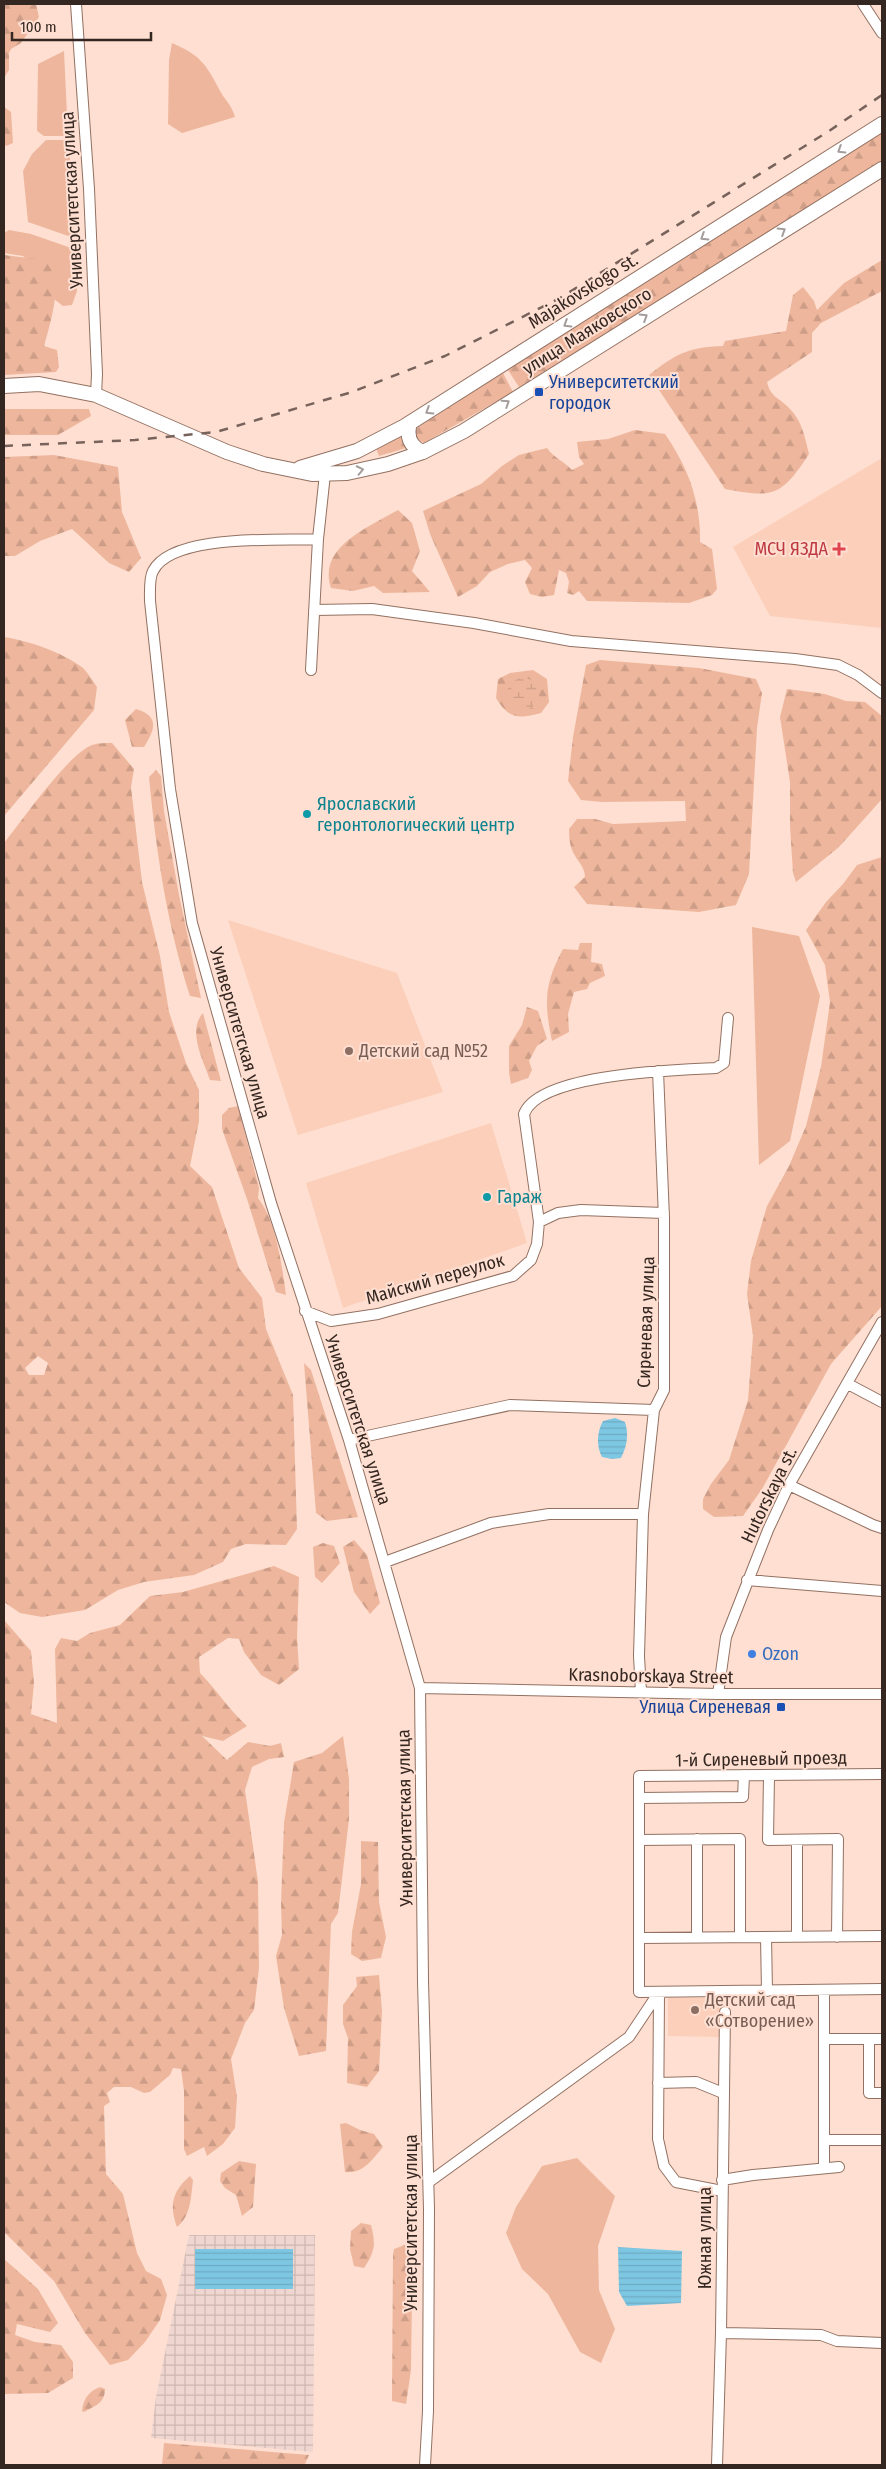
<svg xmlns="http://www.w3.org/2000/svg" width="886" height="2469" font-family="'Fira Sans Condensed',sans-serif">
<style>
.industrial{fill:url(#industrial-grid)}
.built{fill:#fccfba}
.grass{fill:#eeb79d}
.forest{fill:url(#forest-firs);fill-rule:evenodd}
.wetland{fill:url(#wetland-marsh)}
.water{fill:url(#water-rules)}
.lines{fill:none;stroke-linecap:round;stroke-linejoin:round}
.minor-casing{stroke:#937162;stroke-width:12}
.major-casing{stroke:#937162;stroke-width:16}
.minor{stroke:#fff;stroke-width:10}
.major{stroke:#fff;stroke-width:14}
.rail{stroke:#77635b;stroke-width:2.5;stroke-dasharray:9 9;stroke-linecap:butt}
.oneway{stroke:#a49d9b}
.transit-dot{fill:#1a4fb4;stroke:#fedfd1;stroke-width:2}
.health-dot{fill:#e0444e;stroke:#fedfd1;stroke-width:2}
.culture-dot{fill:#0f9aa8;stroke:#fedfd1;stroke-width:2}
.education-dot{fill:#8d6e63;stroke:#fedfd1;stroke-width:2}
.shop-dot{fill:#3f7fe0;stroke:#fedfd1;stroke-width:2}
.labels{text-anchor:middle;stroke-width:4;stroke-linejoin:round;paint-order:stroke}
.street-label{font-size:18px;fill:#342620;stroke:#fedfd1}
.transit-label{font-size:18px;fill:#164399;stroke:#fedfd1;text-anchor:start}
.health-label{font-size:18px;fill:#be3a42;stroke:#fedfd1;text-anchor:end}
.culture-label{font-size:18px;fill:#0d838f;stroke:#fedfd1;text-anchor:start}
.education-label{font-size:18px;fill:#785e54;stroke:#fedfd1;text-anchor:start}
.shop-label{font-size:18px;fill:#366cbe;stroke:#fedfd1;text-anchor:start}
</style>
<defs>
<pattern id="industrial-grid" width="8" height="8" patternUnits="userSpaceOnUse" patternTransform="scale(1.25)"><rect width="8" height="8" fill="#f0d6d0"/><path d="M0 4h8M4 0v8" fill="none" stroke="#ceb8b2"/></pattern>
<pattern id="forest-firs" width="22" height="20" patternUnits="userSpaceOnUse" patternTransform="scale(1.25)"><rect width="22" height="20" fill="#eeb79d"/><path d="M5 1l3.5 6h-7zM16 11l3.5 6h-7z" fill="#cd9d87"/></pattern>
<pattern id="wetland-marsh" width="20" height="14" patternUnits="userSpaceOnUse" patternTransform="scale(1.25)"><rect width="20" height="14" fill="#eeb79d"/><path d="M1 5h8M5 5V1M11 12h8M15 12V8" fill="none" stroke="#cd9d87"/></pattern>
<pattern id="water-rules" width="6" height="5" patternUnits="userSpaceOnUse" patternTransform="scale(1.25)"><rect width="6" height="5" fill="#7dc7e3"/><path d="M0 2.5h6" fill="none" stroke="#6dabc2"/></pattern>
</defs>
<rect width="100%" height="100%" fill="#fedfd1"/>
<path class="industrial" d="M 189,2235 L 315,2235 L 313,2452 L 151,2438 L 156,2397 Z"/>
<path class="built" d="M 882,458 L 882,628 L 770,616 L 733,547 Z
M 228,920 L 397,973 L 443,1092 L 298,1135 Z
M 491,1123 L 527,1243 L 343,1308 L 306,1183 Z
M 668,1998 L 722,1998 L 721,2037 L 668,2036 Z"/>
<path class="grass" d="M 172,43 C 200,55 206,64 219,89 C 225,101 231,103 235,117 L 182,133 L 168,124 L 169,60 Z
M 64,51 L 68,136 L 44,136 L 37,131 L 38,64 Z
M 46,140 L 69,140 L 74,238 L 28,222 L 23,171 L 32,154 Z
M 9,230 L 31,234 L 74,249 L 77,291 L 72,305 L 63,306 L 54,299 L 54,287 L 23,256 L 4,253 L 4,233 Z
M 752,927 L 799,936 L 820,996 L 790,1141 L 759,1165 Z
M 577,2158 L 615,2196 L 598,2246 L 599,2290 L 615,2329 L 601,2363 L 580,2352 L 548,2294 L 522,2269 L 506,2233 L 516,2207 L 542,2166 Z"/>
<path class="forest" d="M 4,4 L 36,4 L 39,17 L 21,43 L 11,49 L 9,53 L 9,70 L 4,78 Z
M 4,107 L 11,112 L 13,143 L 6,146 L 4,144 Z
M 882,133 L 882,163 L 519,387 L 508,370 Z
M 4,255 L 44,260 L 55,268 C 59,293 51,322 44,346 L 57,350 L 59,367 L 56,372 L 4,375 Z
M 882,260 L 882,291 L 821,323 L 812,333 L 812,352 L 767,382 C 771,398 779,397 789,408 C 802,420 805,438 809,454 C 781,497 773,498 725,489 L 649,375 C 676,354 688,347 723,346 L 725,341 L 786,331 L 793,295 L 803,287 L 814,301 L 817,310 L 844,283 Z
M 503,373 L 513,392 L 424,443 L 416,439 L 415,429 Z
M 4,409 L 89,409 L 91,416 L 58,435 L 4,435 Z
M 635,430 L 665,434 C 688,467 701,502 700,542 L 712,549 L 717,589 L 712,595 L 689,603 L 587,601 L 579,591 L 573,595 L 567,593 L 569,582 L 566,573 L 559,570 L 554,595 L 542,597 L 530,594 L 525,582 L 532,568 L 525,560 L 508,564 L 490,572 L 477,586 L 458,597 L 430,534 L 423,511 L 481,484 L 502,466 L 519,455 L 547,448 C 554,458 564,461 572,470 L 584,464 L 579,457 L 577,442 L 608,439 Z
M 400,436 L 406,448 L 379,456 L 376,448 Z
M 54,455 L 118,467 L 122,512 L 141,558 L 129,572 L 109,563 L 72,529 L 40,541 L 15,556 L 4,556 L 4,457 Z
M 398,510 L 412,523 L 420,551 L 412,571 L 430,592 L 383,593 L 374,586 L 353,591 L 331,588 C 317,547 369,527 398,510 Z
M 4,637 C 29,641 62,652 83,668 C 88,673 93,681 97,687 L 94,710 L 4,816 Z
M 600,660 L 699,668 L 756,679 L 762,693 L 757,728 L 749,874 L 736,905 L 699,912 L 587,904 L 574,887 L 585,877 C 585,868 579,863 574,854 C 570,847 569,838 569,829 L 577,819 L 595,819 L 613,824 L 686,821 L 685,801 L 602,802 L 581,800 L 568,781 L 573,737 L 586,665 Z
M 533,670 L 547,679 L 549,702 L 541,713 C 518,719 509,719 496,698 L 498,679 L 510,673 Z
M 787,689 L 825,694 L 846,701 L 865,702 L 882,716 L 882,799 L 839,847 L 796,882 L 793,873 L 790,827 L 790,782 L 780,717 Z
M 136,709 C 160,716 155,730 144,747 L 132,747 L 125,720 Z
M 112,743 L 134,769 L 131,787 L 142,882 L 160,956 L 169,1012 L 186,1063 L 199,1090 L 199,1121 L 190,1166 L 212,1187 L 239,1268 L 262,1298 L 266,1329 L 293,1395 L 297,1529 L 286,1545 L 246,1544 L 231,1549 L 223,1562 L 194,1575 L 144,1582 L 118,1590 L 85,1610 L 42,1617 L 20,1613 L 4,1602 L 4,843 C 22,821 68,754 92,745 C 98,743 106,743 112,743 ZM 38,1356 L 48,1363 L 44,1375 L 29,1375 L 25,1368 Z
M 156,770 L 161,776 L 164,811 L 179,895 L 201,998 L 190,996 C 167,925 156,851 149,777 Z
M 882,857 L 882,1306 L 831,1364 L 762,1489 L 743,1516 L 714,1517 L 703,1509 L 703,1499 L 711,1484 L 729,1460 L 748,1400 L 753,1336 L 747,1294 L 751,1261 L 767,1206 L 789,1166 L 806,1126 L 821,1067 L 830,1002 L 825,965 L 806,930 L 826,902 L 843,884 L 857,865 Z
M 580,943 L 592,943 L 591,962 L 602,964 L 605,976 L 590,983 L 587,989 L 574,992 L 568,1014 L 569,1032 L 552,1041 C 544,1003 544,984 563,949 L 578,950 Z
M 527,1007 L 538,1011 L 547,1039 L 537,1046 L 529,1061 L 532,1070 L 528,1078 L 511,1084 L 509,1072 L 509,1046 L 522,1025 Z
M 203,1013 L 221,1081 L 210,1080 C 203,1060 187,1030 203,1013 Z
M 238,1106 L 259,1188 L 258,1198 C 276,1221 282,1265 286,1295 L 276,1292 L 247,1199 L 222,1129 L 222,1115 L 229,1108 Z
M 304,1363 L 311,1370 L 358,1517 L 327,1521 L 316,1513 Z
M 354,1540 L 367,1555 L 380,1603 L 370,1614 L 354,1592 L 343,1547 Z
M 323,1543 L 334,1546 L 340,1563 L 322,1583 L 315,1577 L 313,1547 Z
M 274,1566 L 299,1577 L 297,1638 L 299,1669 L 279,1685 L 261,1675 L 244,1652 L 239,1639 L 228,1638 L 199,1657 L 200,1673 C 217,1690 229,1710 247,1726 L 223,1741 L 202,1736 L 227,1760 L 248,1742 L 270,1746 L 281,1743 L 284,1757 L 269,1759 L 252,1767 L 245,1790 L 258,1882 L 259,1968 L 254,2010 L 245,2023 L 231,2059 L 237,2097 L 235,2128 L 223,2144 L 207,2156 L 204,2147 L 187,2156 L 184,2149 L 184,2091 L 181,2069 L 173,2068 L 170,2075 L 150,2092 L 144,2093 L 131,2087 L 114,2087 L 107,2093 L 110,2102 L 104,2106 L 106,2174 L 123,2194 L 137,2253 L 146,2271 L 161,2279 L 167,2295 L 160,2320 L 145,2342 L 128,2360 L 110,2365 L 85,2333 L 54,2281 L 4,2232 L 4,1620 L 31,1651 L 34,1683 L 31,1714 L 57,1723 L 55,1649 L 61,1638 L 77,1641 L 90,1633 L 120,1625 L 150,1596 L 183,1592 Z
M 343,1736 L 349,1779 L 349,1819 L 338,1913 L 331,1924 L 326,2051 L 299,2056 L 284,2008 L 276,1956 L 282,1935 L 281,1903 L 284,1823 L 294,1762 L 322,1753 Z
M 361,1841 L 378,1842 L 379,1902 L 386,1937 L 381,1958 L 362,1961 L 351,1954 L 352,1932 L 361,1884 Z
M 379,1975 L 382,2011 L 379,2071 L 367,2087 L 347,2083 L 348,2038 L 343,2024 L 343,2005 L 357,1986 L 356,1977 Z
M 346,2123 L 360,2130 L 374,2134 L 383,2147 C 372,2160 363,2174 345,2172 L 340,2124 Z
M 239,2161 L 256,2164 L 253,2207 L 242,2216 L 236,2195 L 225,2188 L 220,2181 L 221,2173 Z
M 190,2176 L 193,2180 C 191,2197 191,2216 177,2227 C 169,2206 172,2191 190,2176 Z
M 361,2223 L 371,2225 C 376,2244 375,2252 364,2268 L 354,2266 L 350,2249 L 351,2231 Z
M 405,2245 L 409,2260 L 412,2296 L 411,2370 L 406,2404 L 392,2401 L 393,2255 L 394,2249 Z
M 4,2259 L 38,2289 L 58,2323 L 50,2332 L 17,2324 L 15,2335 L 35,2342 L 61,2345 L 73,2362 L 73,2378 L 48,2393 L 4,2394 Z
M 100,2387 L 105,2389 C 105,2403 95,2406 84,2412 L 82,2411 C 83,2399 89,2391 100,2387 Z
M 164,2443 L 309,2455 L 305,2464 L 292,2465 L 162,2465 Z"/>
<path class="wetland" d="M507 694a16 16 0 1 1 32 0a16 16 0 1 1-32 0Z"/>
<path class="water" d="M 615,1418 L 625,1422 C 629,1435 627,1446 621,1458 L 612,1459 L 602,1457 C 596,1445 597,1432 603,1421 Z
M 618,2247 L 682,2251 L 681,2303 L 627,2306 L 619,2292 Z
M 195,2249 L 293,2249 L 293,2289 L 195,2289 Z"/>
<g class="lines">
<g class="minor-casing">
<path id="minor" d="M 76,4 L 89,189 L 97,374 L 96,395
M 863,4 L 882,33
M 318,539 C 281,541 172,533 153,571 C 149,578 150,593 150,601 L 170,789 L 192,923 L 271,1203 L 349,1440 L 420,1688 L 423,1981 L 429,2209 L 428,2411 L 425,2465
M 314,610 L 372,609 L 474,623 L 571,641 L 795,659 L 838,665 L 858,675 L 882,693
M 311,670 L 318,539 L 325,474
M 539,1222 L 558,1213 L 581,1210 L 664,1213
M 305,1311 L 331,1321 L 378,1314 L 513,1276 L 531,1260 L 537,1244 L 539,1222 L 524,1114 C 539,1073 678,1070 716,1068 L 724,1063 L 728,1018
M 848,1384 L 882,1402
M 349,1440 L 510,1405 L 654,1410
M 789,1485 L 873,1525 L 882,1528
M 385,1562 L 491,1523 L 549,1514 L 643,1514
M 747,1580 L 882,1591
M 420,1688 L 718,1694 L 882,1694
M 641,1692 L 639,1656 L 643,1514 L 654,1410 L 664,1390 L 664,1218 L 658,1071
M 718,1694 L 726,1637 L 768,1530 L 789,1485 L 882,1322
M 882,1774 L 639,1776 L 639,1992 L 882,1989
M 769,1775 L 768,1840 L 838,1839 L 837,1937
M 639,1798 L 743,1797 L 744,1775
M 639,1840 L 740,1839 L 740,1937
M 797,1840 L 797,1937
M 697,1937 L 697,1839
M 766,1937 L 767,1991
M 639,1938 L 882,1936
M 824,1990 L 824,2140 L 882,2140
M 659,1993 L 658,2139 L 664,2166 L 676,2182 L 722,2191
M 824,2039 L 882,2039
M 869,2039 L 869,2093 L 882,2093
M 658,2083 L 696,2082 L 723,2093
M 824,2168 L 824,2140
M 722,2180 L 753,2175 L 839,2167
M 429,2182 L 629,2037 L 659,1992
M 721,2333 L 821,2335 L 837,2341 L 882,2343
M 717,2465 L 721,2333 L 725,2012"/>
</g>
<g class="major-casing">
<path id="major" d="M 4,386 L 39,384 L 96,395 L 227,452 L 263,464 L 312,474 L 347,473 L 388,464 L 423,452 L 464,431 L 882,169
M 410,423 C 406,436 410,447 423,452
M 300,468 L 357,451 L 405,426 L 882,124"/>
</g>
<use href="#minor" class="minor"/>
<use href="#major" class="major"/>
<path class="rail" d="M 4,446 L 135,440 L 216,432 L 352,392 L 445,356 L 560,298 L 829,131 L 882,95"/>
</g>
<defs><path id="oneway-chevron" d="M-2-3.5L2.5 0L-2 3.5" fill="none" stroke-width="1.6" stroke-linecap="round" stroke-linejoin="round" transform="scale(1.25)"/></defs>
<g class="oneway">
<use href="#oneway-chevron" transform="translate(841 150) rotate(148)"/>
<use href="#oneway-chevron" transform="translate(782 231) rotate(-32)"/>
<use href="#oneway-chevron" transform="translate(704 237) rotate(148)"/>
<use href="#oneway-chevron" transform="translate(644 317) rotate(-32)"/>
<use href="#oneway-chevron" transform="translate(567 324) rotate(148)"/>
<use href="#oneway-chevron" transform="translate(506 403) rotate(-33)"/>
<use href="#oneway-chevron" transform="translate(429 411) rotate(148)"/>
<use href="#oneway-chevron" transform="translate(360 470) rotate(-12)"/>
</g>
<g class="transit-dot">
<rect x="534" y="387" width="10" height="10" rx="2.5"/>
<rect x="776" y="1702" width="10" height="10" rx="2.5"/>
</g>
<path class="health-dot" d="M836.5 541.5h5v5h5v5h-5v5h-5v-5h-5v-5h5z"/>
<g class="culture-dot">
<circle cx="307" cy="814" r="5"/>
<circle cx="487" cy="1197" r="5"/>
</g>
<g class="education-dot">
<circle cx="349" cy="1051" r="5"/>
<circle cx="695" cy="2010" r="5"/>
</g>
<circle class="shop-dot" cx="752" cy="1654" r="5"/>
<g class="labels">
<g class="street-label">
<text transform="translate(72 200) rotate(-93)" y="6">Университетская улица</text>
<text transform="translate(583 291) rotate(-32)" y="6">Majakovskogo st.</text>
<text transform="translate(587 331) rotate(-32)" y="6">улица Маяковского</text>
<text transform="translate(240 1033) rotate(74)" y="6">Университетская улица</text>
<text transform="translate(435 1279) rotate(-16)" y="6">Майский переулок</text>
<text transform="translate(646 1322) rotate(-88)" y="6">Сиреневая улица</text>
<text transform="translate(358 1420) rotate(72)" y="6">Университетская улица</text>
<text transform="translate(769 1495) rotate(-64)" y="6">Hutorskaya st.</text>
<text transform="translate(651 1676) rotate(1)" y="6">Krasnoborskaya Street</text>
<text transform="translate(761 1759) rotate(-1)" y="6">1-й Сиреневый проезд</text>
<text transform="translate(405 1818) rotate(-91)" y="6">Университетская улица</text>
<text transform="translate(411 2223) rotate(-90)" y="6">Университетская улица</text>
<text transform="translate(705 2238) rotate(-90)" y="6">Южная улица</text>
</g>
<g class="transit-label">
<text x="549" y="388">Университетский<tspan x="549" dy="21">городок</tspan></text>
<text x="771" y="1713" text-anchor="end">Улица Сиреневая</text>
</g>
<g class="health-label">
<text x="828" y="555">МСЧ ЯЗДА</text>
</g>
<g class="culture-label">
<text x="317" y="810">Ярославский<tspan x="317" dy="21">геронтологический центр</tspan></text>
<text x="497" y="1203">Гараж</text>
</g>
<g class="education-label">
<text x="359" y="1057">Детский сад №52</text>
<text x="705" y="2006">Детский сад<tspan x="705" dy="21">«Сотворение»</tspan></text>
</g>
<g class="shop-label">
<text x="762" y="1660">Ozon</text>
</g>
</g>
<rect width="886" height="2469" fill="none" stroke="#342620" stroke-width="10"/>
<path d="M12 32v8h139v-8" fill="none" stroke="#342620" stroke-width="2.5"/>
<text x="20" y="32" font-size="15" fill="#342620" stroke="#fedfd1" stroke-width="4" paint-order="stroke">100 m</text>
</svg>
